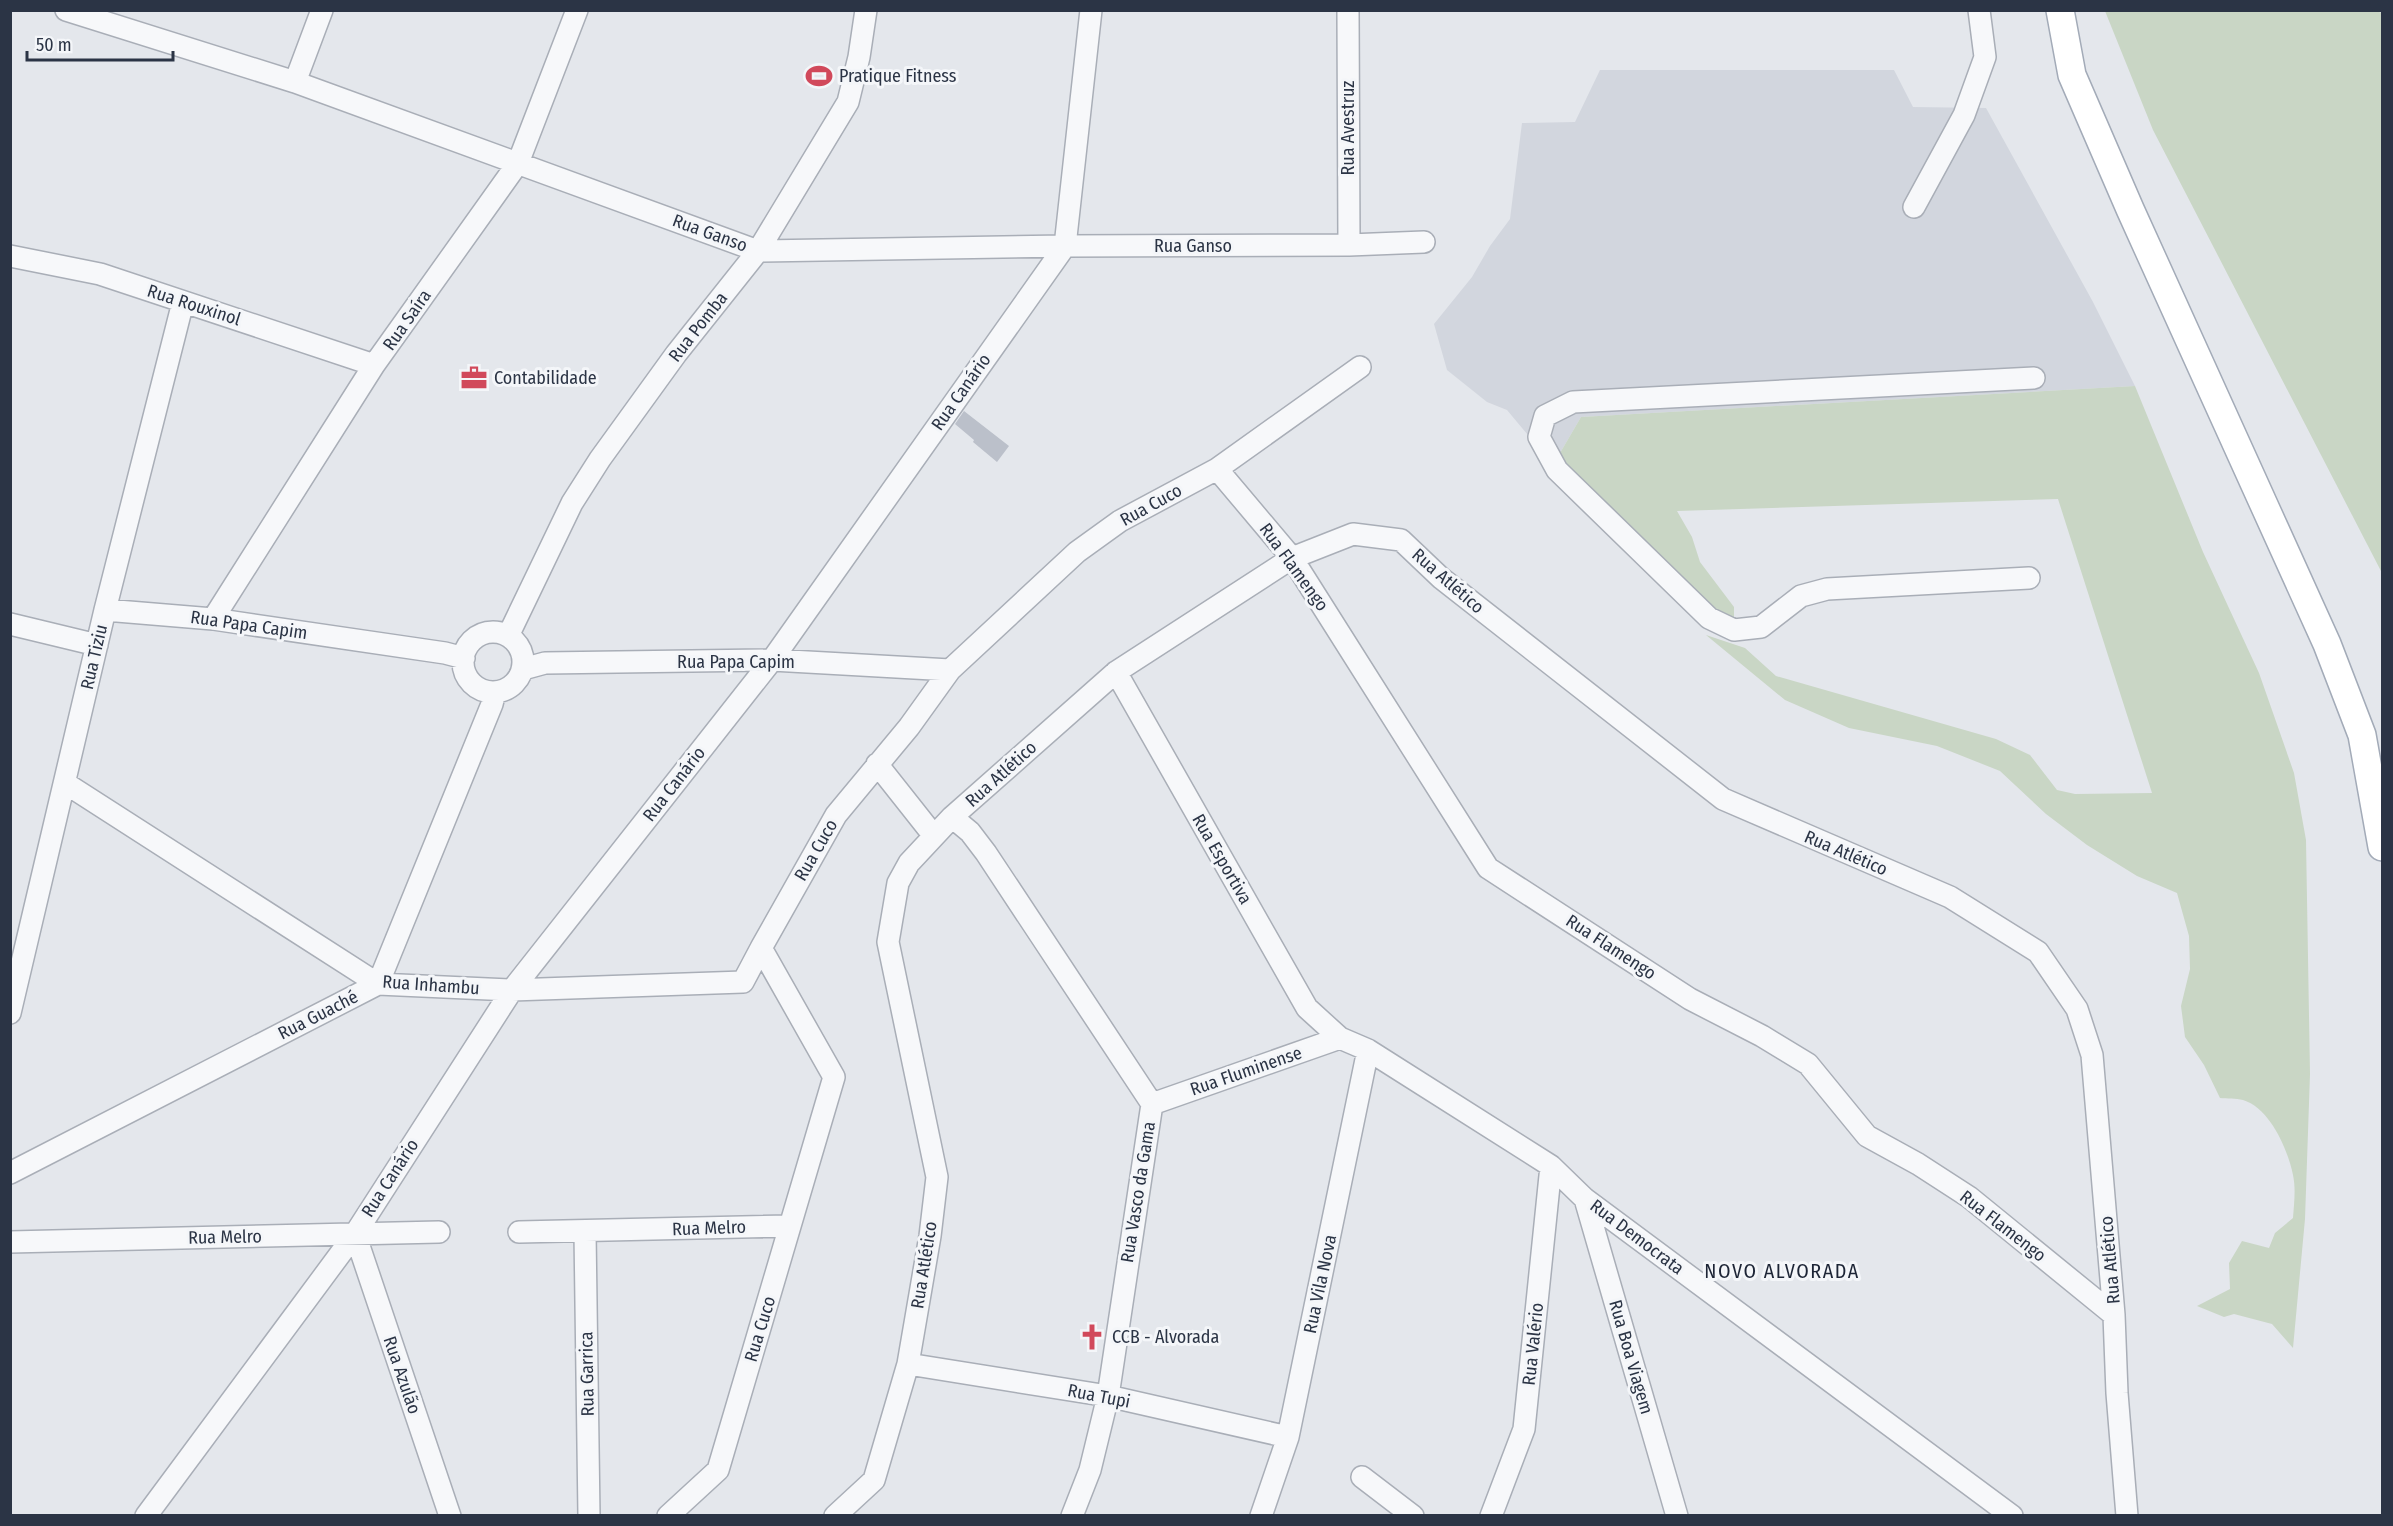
<svg xmlns="http://www.w3.org/2000/svg" width="2393" height="1526" font-family="'Fira Sans Condensed',sans-serif">
<style>
.built{fill:#d2d6de}
.green{fill:#c9d6c5}
.building{fill:#bbc0ca}
.lines{fill:none;stroke-linecap:round;stroke-linejoin:round}
.minor-casing{stroke:#a9aeb7;stroke-width:24}
.major-casing{stroke:#a3abb8;stroke-width:30}
.minor{stroke:#f7f8fa;stroke-width:21}
.major{stroke:#fff;stroke-width:27}
.labels{text-anchor:middle;stroke-width:6;stroke-linejoin:round;paint-order:stroke}
.poi-label{font-size:18px;fill:#2b3445;stroke:#f4f6f9;text-anchor:start}
.street-label{font-size:18px;fill:#2b3445;stroke:#f4f6f9}
.neighbourhood-label{font-size:20px;letter-spacing:1.5px;fill:#1d2536;stroke:#f4f6f9}
</style>
<rect width="100%" height="100%" fill="#e4e7ec"/>
<path class="built" d="M 1600,70 L 1894,70 L 1913,107 L 1986,108 L 2093,302 L 2135,386 L 1581,417 L 1553,465 L 1507,410 L 1487,402 L 1447,370 L 1434,324 L 1472,277 L 1490,246 L 1510,219 L 1522,123 L 1575,122 Z"/>
<path class="green" d="M 2376,11 L 2382,13 L 2382,573 L 2153,130 L 2105,11 Z
M 2135,386 L 2203,552 L 2259,673 L 2294,773 L 2306,840 L 2310,1074 L 2305,1219 L 2293,1348 L 2272,1324 L 2234,1314 L 2224,1317 L 2197,1306 L 2230,1289 L 2229,1263 L 2242,1241 L 2269,1248 L 2275,1233 L 2293,1218 C 2294,1204 2296,1189 2293,1175 C 2288,1150 2270,1108 2243,1100 C 2236,1098 2227,1099 2220,1098 L 2204,1065 L 2185,1037 L 2181,1006 L 2190,969 L 2189,936 L 2177,893 L 2137,876 L 2087,845 L 2046,814 L 2000,771 L 1937,746 L 1849,728 L 1785,700 L 1706,635 L 1745,648 L 1776,676 L 1996,739 L 2030,755 L 2057,790 L 2075,794 L 2152,793 L 2058,499 L 1677,511 L 1692,537 L 1700,562 L 1734,607 L 1734,630 L 1553,465 L 1581,417 Z"/>
<path class="building" d="M 964,411 L 1009,446 L 997,462 L 973,442 L 974,440 L 955,424 Z"/>
<g class="lines">
<g class="minor-casing">
<path id="minor" d="M 66,10 L 295,82 L 758,251 L 1065,246 L 1349,245 L 1424,242
M 1348,10 L 1349,245
M 295,82 L 322,10
M 1914,207 L 1964,115 L 1985,57 L 1979,10
M 10,256 L 100,274 L 374,365
M 1217,469 L 1292,558 L 1488,868 L 1690,999 L 1762,1036 L 1808,1064 L 1867,1136 L 1918,1164 L 1969,1197 L 2114,1315
M 2029,578 L 1827,589 L 1801,596 L 1761,627 L 1734,630 L 1709,618 L 1557,470 L 1539,437 L 1545,416 L 1573,402 L 2034,378
M 105,610 L 213,619 L 445,653 L 464,658
M 213,619 L 374,365 L 518,163 L 577,10
M 10,624 L 97,645
M463 662a30 30 0 1 1 60 0a30 30 0 1 1-60 0Z
M 508,636 L 572,503 L 600,459 L 676,354 L 758,251 L 848,102 L 859,57 L 866,10
M 523,669 L 545,663 L 772,660 L 950,670
M 1116,672 L 1307,1008 L 1340,1038 L 1368,1050 L 1551,1166 L 1585,1199 L 2012,1516
M 877,764 L 934,836
M 65,783 L 378,984 L 512,990 L 743,982 L 761,948
M 952,817 L 970,832 L 986,853 L 1152,1104 L 1108,1396 L 1090,1470 L 1072,1516
M 10,1013 L 105,610 L 183,302
M 1152,1104 L 1340,1038
M 10,1173 L 378,984 L 492,704 L 495,692
M 1585,1199 L 1677,1516
M 519,1232 L 790,1226
M 585,1232 L 589,1516
M 355,1234 L 450,1516
M 10,1242 L 439,1232
M 908,1364 L 1108,1396 L 1288,1437
M 1362,1477 L 1413,1516
M 146,1516 L 355,1234 L 512,990 L 772,660 L 1065,246 L 1091,10
M 668,1516 L 718,1470 L 834,1077 L 761,948 L 836,815 L 909,727 L 950,670 L 1077,552 L 1120,521 L 1217,469 L 1360,367
M 835,1516 L 874,1480 L 908,1364 L 930,1236 L 937,1177 L 888,942 L 898,883 L 909,863 L 952,817 L 1116,672 L 1292,558 L 1353,534 L 1401,540 L 1441,578 L 1723,799 L 1950,897 L 2038,952 L 2077,1009 L 2092,1055 L 2114,1315 L 2117,1393 L 2127,1516
M 1261,1516 L 1288,1437 L 1368,1050
M 1491,1516 L 1524,1429 L 1551,1166"/>
</g>
<g class="major-casing">
<path id="major" d="M 2060,10 L 2072,75 L 2130,209 L 2327,644 L 2362,735 L 2382,847"/>
</g>
<use href="#minor" class="minor"/>
<use href="#major" class="major"/>
</g>
<defs>
<g id="stadium-bare" transform="scale(2.07)"><path d="M0-5a6.5 5 0 1 0 0 10a6.5 5 0 1 0 0-10ZM-3.5-1.8h7v3.6h-7Z" fill="#d1495b" stroke="#f4f6f9" stroke-width="2.5" paint-order="stroke"/></g>
<g id="office-bare" transform="scale(2.07)"><path d="M-6-3h4V-5.5h4V-3h4V5H-6ZM-1-4.5V-3h2v-1.5ZM-6 0V1H6V0Z" fill="#d1495b" stroke="#f4f6f9" stroke-width="2.5" paint-order="stroke"/></g>
<g id="church-bare" transform="scale(2.07)"><path d="M-1.2-6h2.4v3.5h3.3v2.4h-3.3V6h-2.4V-.1h-3.3v-2.4h3.3Z" fill="#d1495b" stroke="#f4f6f9" stroke-width="2.5" paint-order="stroke"/></g>
</defs>
<g fill-rule="evenodd">
<use href="#stadium-bare" x="819" y="76"/>
<use href="#office-bare" x="474" y="378"/>
<use href="#church-bare" x="1092" y="1337"/>
</g>
<g class="labels">
<g class="poi-label">
<text x="839" y="82">Pratique Fitness</text>
<text x="494" y="384">Contabilidade</text>
<text x="1112" y="1343">CCB - Alvorada</text>
</g>
<g class="street-label">
<text transform="translate(1348 128) rotate(-90)" y="6">Rua Avestruz</text>
<text transform="translate(710 233) rotate(20)" y="6">Rua Ganso</text>
<text x="1193" y="252">Rua Ganso</text>
<text transform="translate(194 305) rotate(18)" y="6">Rua Rouxinol</text>
<text transform="translate(407 320) rotate(-55)" y="6">Rua Saíra</text>
<text transform="translate(698 327) rotate(-52)" y="6">Rua Pomba</text>
<text transform="translate(961 392) rotate(-55)" y="6">Rua Canário</text>
<text transform="translate(1151 505) rotate(-29)" y="6">Rua Cuco</text>
<text transform="translate(1294 567) rotate(54)" y="6">Rua Flamengo</text>
<text transform="translate(1448 581) rotate(41)" y="6">Rua Atlético</text>
<text transform="translate(249 625) rotate(8)" y="6">Rua Papa Capim</text>
<text transform="translate(94 657) rotate(-77)" y="6">Rua Tiziu</text>
<text x="736" y="668">Rua Papa Capim</text>
<text transform="translate(1001 774) rotate(-42)" y="6">Rua Atlético</text>
<text transform="translate(674 784) rotate(-52)" y="6">Rua Canário</text>
<text transform="translate(816 850) rotate(-60)" y="6">Rua Cuco</text>
<text transform="translate(1846 853) rotate(23)" y="6">Rua Atlético</text>
<text transform="translate(1222 859) rotate(60)" y="6">Rua Esportiva</text>
<text transform="translate(1611 947) rotate(33)" y="6">Rua Flamengo</text>
<text transform="translate(431 985) rotate(4)" y="6">Rua Inhambu</text>
<text transform="translate(318 1015) rotate(-27)" y="6">Rua Guaché</text>
<text transform="translate(1246 1071) rotate(-19)" y="6">Rua Fluminense</text>
<text transform="translate(390 1178) rotate(-57)" y="6">Rua Canário</text>
<text transform="translate(1138 1192) rotate(-81)" y="6">Rua Vasco da Gama</text>
<text transform="translate(2003 1226) rotate(38)" y="6">Rua Flamengo</text>
<text transform="translate(709 1228) rotate(-2)" y="6">Rua Melro</text>
<text transform="translate(225 1237) rotate(-1)" y="6">Rua Melro</text>
<text transform="translate(1637 1237) rotate(37)" y="6">Rua Democrata</text>
<text transform="translate(2110 1260) rotate(-95)" y="6">Rua Atlético</text>
<text transform="translate(924 1265) rotate(-81)" y="6">Rua Atlético</text>
<text transform="translate(1320 1284) rotate(-78)" y="6">Rua Vila Nova</text>
<text transform="translate(760 1329) rotate(-73)" y="6">Rua Cuco</text>
<text transform="translate(1533 1344) rotate(-84)" y="6">Rua Valério</text>
<text transform="translate(1631 1357) rotate(74)" y="6">Rua Boa Viagem</text>
<text transform="translate(587 1374) rotate(-91)" y="6">Rua Garrica</text>
<text transform="translate(402 1375) rotate(71)" y="6">Rua Azulão</text>
<text transform="translate(1099 1396) rotate(11)" y="6">Rua Tupi</text>
</g>
<g class="neighbourhood-label">
<text x="1782" y="1278">NOVO ALVORADA</text>
</g>
</g>
<rect width="2393" height="1526" fill="none" stroke="#2b3445" stroke-width="24"/>
<path d="M27 51v9h146v-9" fill="none" stroke="#2b3445" stroke-width="3"/>
<text x="36" y="51" font-size="18" fill="#2b3445" stroke="#f4f6f9" stroke-width="4.5" paint-order="stroke">50 m</text>
</svg>
